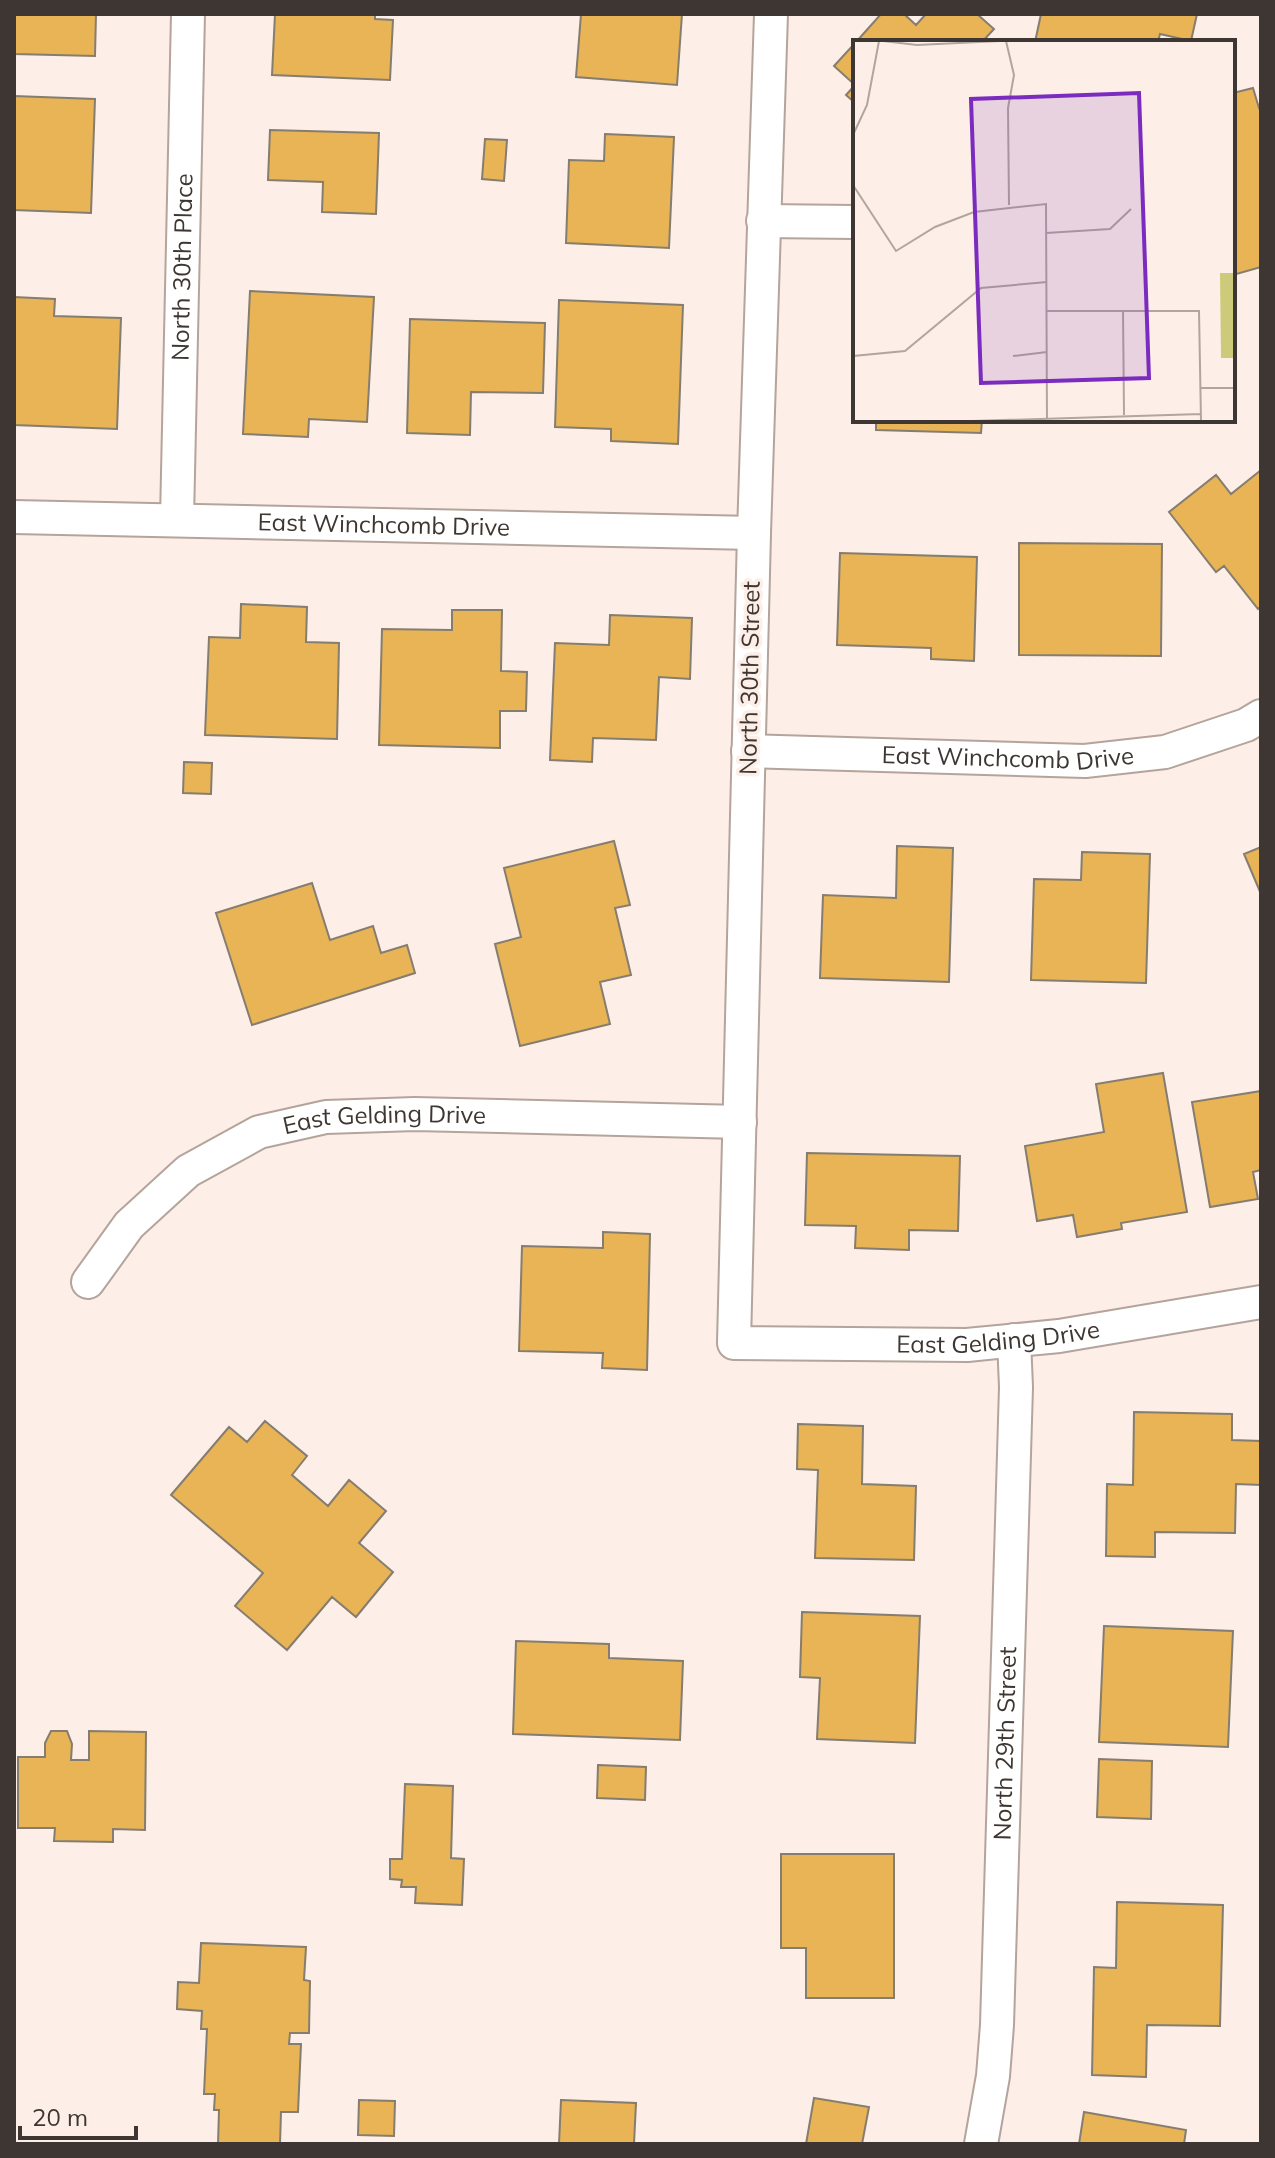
<svg xmlns="http://www.w3.org/2000/svg" width="1275" height="2158" font-family="Mulish,sans-serif">
<style>
.building{fill:#e8b456;stroke:#857d6f;stroke-width:2}
.lines{fill:none;stroke-linecap:round;stroke-linejoin:round}
.minor-casing{stroke:#b4a49b;stroke-width:36}
.minor{stroke:#fff;stroke-width:32}
.labels{text-anchor:middle;stroke-width:7;stroke-linejoin:round;paint-order:stroke}
.street-label{font-size:24px;fill:#3d3632;stroke:#fdefe7}
.inset-road{fill:none;stroke:#b0a59f;stroke-width:2}
.view{fill:#7b2cbf;fill-opacity:0.15;stroke:#7b2cbf;stroke-width:4}
.inset-edge{fill:none;stroke:#3d3632;stroke-width:4}
</style>
<rect width="100%" height="100%" fill="#fdefe7"/>
<path class="building" d="M 14,14 L 96,14 L 95,56 L 14,54 Z
M 275,14 L 375,14 L 375,19 L 393,20 L 390,80 L 272,75 Z
M 581,14 L 682,14 L 677,85 L 576,77 Z
M 881,14 L 904,14 L 916,25 L 926,14 L 977,14 L 994,29 L 982,42 L 856,42 Z
M 1041,14 L 1197,14 L 1191,41 L 1160,34 L 1158,42 L 1035,42 Z
M 855,43 L 855,103 L 846,95 L 855,85 L 834,66 Z
M 1253,88 L 1259,108 L 1261,107 L 1261,267 L 1233,275 L 1233,93 Z
M 14,96 L 95,99 L 91,213 L 14,210 Z
M 270,130 L 379,133 L 376,214 L 322,212 L 323,182 L 268,180 Z
M 605,134 L 674,137 L 669,248 L 566,243 L 569,160 L 604,161 Z
M 485,139 L 507,140 L 504,181 L 482,179 Z
M 250,291 L 374,297 L 367,422 L 309,419 L 308,437 L 243,434 Z
M 14,297 L 55,299 L 54,316 L 121,318 L 117,429 L 14,425 Z
M 559,300 L 683,305 L 678,444 L 611,441 L 611,429 L 555,427 Z
M 410,319 L 545,323 L 543,393 L 471,392 L 470,435 L 407,433 Z
M 876,420 L 982,420 L 981,433 L 876,430 Z
M 1261,470 L 1261,606 L 1258,609 L 1224,566 L 1216,572 L 1169,512 L 1216,475 L 1231,494 Z
M 1019,543 L 1162,544 L 1161,656 L 1019,655 Z
M 840,553 L 977,557 L 974,661 L 931,659 L 931,648 L 837,645 Z
M 241,604 L 307,607 L 306,642 L 339,643 L 337,739 L 205,735 L 209,637 L 240,638 Z
M 452,610 L 502,610 L 501,671 L 527,672 L 526,711 L 500,711 L 500,748 L 379,745 L 382,629 L 452,630 Z
M 610,615 L 692,618 L 690,679 L 659,677 L 656,740 L 593,738 L 592,762 L 550,760 L 555,643 L 609,645 Z
M 184,762 L 212,763 L 211,794 L 183,793 Z
M 614,841 L 630,905 L 615,908 L 631,975 L 600,982 L 610,1024 L 520,1046 L 495,944 L 521,937 L 504,868 Z
M 897,846 L 953,848 L 949,982 L 820,978 L 823,895 L 896,898 Z
M 1261,847 L 1261,894 L 1244,854 Z
M 1082,852 L 1150,854 L 1146,983 L 1031,980 L 1034,879 L 1081,880 Z
M 312,883 L 330,940 L 373,926 L 381,953 L 407,945 L 415,973 L 252,1025 L 216,913 Z
M 1163,1073 L 1187,1212 L 1121,1223 L 1122,1229 L 1077,1237 L 1073,1215 L 1037,1221 L 1025,1146 L 1104,1132 L 1096,1084 Z
M 1261,1091 L 1261,1170 L 1253,1172 L 1258,1199 L 1210,1207 L 1192,1102 Z
M 807,1153 L 960,1156 L 958,1231 L 909,1230 L 909,1250 L 855,1248 L 856,1226 L 805,1225 Z
M 603,1232 L 650,1234 L 647,1370 L 602,1368 L 603,1353 L 519,1351 L 522,1246 L 603,1248 Z
M 1134,1412 L 1232,1414 L 1232,1440 L 1261,1441 L 1261,1485 L 1236,1484 L 1235,1533 L 1155,1532 L 1155,1557 L 1106,1556 L 1107,1484 L 1133,1485 Z
M 265,1421 L 307,1456 L 292,1475 L 328,1506 L 349,1480 L 386,1511 L 359,1543 L 393,1572 L 356,1617 L 332,1597 L 287,1650 L 235,1606 L 263,1573 L 171,1495 L 229,1427 L 247,1442 Z
M 798,1424 L 863,1426 L 862,1484 L 916,1486 L 914,1560 L 815,1558 L 818,1470 L 797,1469 Z
M 802,1612 L 920,1616 L 915,1743 L 817,1739 L 820,1678 L 800,1677 Z
M 1104,1626 L 1233,1631 L 1228,1747 L 1099,1742 Z
M 516,1641 L 609,1644 L 609,1658 L 683,1661 L 680,1740 L 513,1734 Z
M 51,1731 L 67,1731 L 72,1744 L 71,1760 L 89,1760 L 89,1731 L 146,1732 L 145,1830 L 113,1829 L 113,1842 L 54,1841 L 55,1828 L 18,1828 L 18,1757 L 45,1757 L 45,1743 Z
M 1099,1759 L 1152,1761 L 1151,1819 L 1097,1817 Z
M 598,1765 L 646,1767 L 645,1800 L 597,1798 Z
M 405,1784 L 453,1786 L 451,1858 L 464,1859 L 462,1905 L 415,1903 L 416,1887 L 401,1887 L 402,1880 L 390,1879 L 390,1859 L 402,1859 Z
M 781,1854 L 894,1854 L 894,1998 L 806,1998 L 806,1948 L 781,1948 Z
M 1117,1902 L 1223,1905 L 1220,2026 L 1147,2025 L 1146,2077 L 1092,2075 L 1094,1967 L 1116,1968 Z
M 201,1943 L 306,1947 L 304,1980 L 310,1981 L 309,2033 L 290,2033 L 289,2044 L 301,2044 L 298,2112 L 281,2112 L 280,2144 L 218,2144 L 219,2110 L 214,2110 L 215,2094 L 204,2094 L 207,2029 L 201,2029 L 202,2011 L 177,2009 L 178,1982 L 199,1983 Z
M 814,2098 L 869,2107 L 862,2144 L 806,2144 Z
M 359,2100 L 395,2101 L 394,2136 L 358,2135 Z
M 561,2100 L 636,2103 L 634,2144 L 559,2144 Z
M 1084,2112 L 1186,2130 L 1184,2144 L 1079,2144 Z"/>
<g class="lines">
<g class="minor-casing">
<g id="minor">
<path id="s1" d="M 771,14 L 754,533 L 734,1343 L 967,1345 L 1059,1336 L 1261,1302"/>
<path d="M 763,221 L 855,222"/>
<path id="s2" d="M 14,517 L 754,533"/>
<path id="s3" d="M 177,519 L 188,14"/>
<path id="s4" d="M 748,751 L 1085,761 L 1165,752 L 1246,725 L 1261,716"/>
<path id="s5" d="M 88,1282 L 129,1225 L 188,1171 L 259,1132 L 326,1117 L 415,1114 L 740,1122"/>
<path id="s6" d="M 981,2144 L 993,2076 L 997,2025 L 1016,1387 L 1014,1340"/>
</g>
</g>
<use href="#minor" class="minor"/>
</g>
<g class="labels">
<g class="street-label">
<text dy="8" stroke="none"><textPath href="#s3" startOffset="252">North 30th Place</textPath></text>
<text dy="8" stroke="none"><textPath href="#s2" startOffset="370">East Winchcomb Drive</textPath></text>
<text transform="translate(750 678) rotate(-89)" y="8">North 30th Street</text>
<text dy="8" stroke="none"><textPath href="#s4" startOffset="260">East Winchcomb Drive</textPath></text>
<text dy="8" stroke="none"><textPath href="#s5" startOffset="358">East Gelding Drive</textPath></text>
<text dy="8" stroke="none"><textPath href="#s1" startOffset="1594">East Gelding Drive</textPath></text>
<text dy="8" stroke="none"><textPath href="#s6" startOffset="402">North 29th Street</textPath></text>
</g>
</g>
<g transform="translate(853 40)">
<rect width="382" height="382" fill="#fdefe7"/>
<path d="M 367,233 L 382,233 L 382,318 L 368,318 Z" fill="#cbcb79"/>
<path class="inset-road" d="M 30,1 L 64,5 L 147,1M 153,1 L 161,35 L 155,68 L 156,165M 0,95 L 14,65 L 26,1M 0,145 L 43,211 L 82,187 L 121,172 L 193,164 L 194,381M 193,193 L 257,189 L 278,169M 270,270 L 271,375M 194,271 L 346,271 L 348,381M 0,316 L 52,311 L 128,248 L 194,242M 160,316 L 194,312M 348,348 L 382,348M 119,381 L 348,374"/>
<path class="view" d="M 286,53 L 296,338 L 128,343 L 118,59 Z"/>
<rect width="382" height="382" class="inset-edge"/>
</g>
<rect width="1275" height="2158" fill="none" stroke="#3d3632" stroke-width="32"/>
<path d="M20 2126v12h116v-12" fill="none" stroke="#3d3632" stroke-width="4"/>
<text x="32" y="2126" font-size="24" fill="#3d3632" stroke="#fdefe7" stroke-width="6" paint-order="stroke">20 m</text>
</svg>
